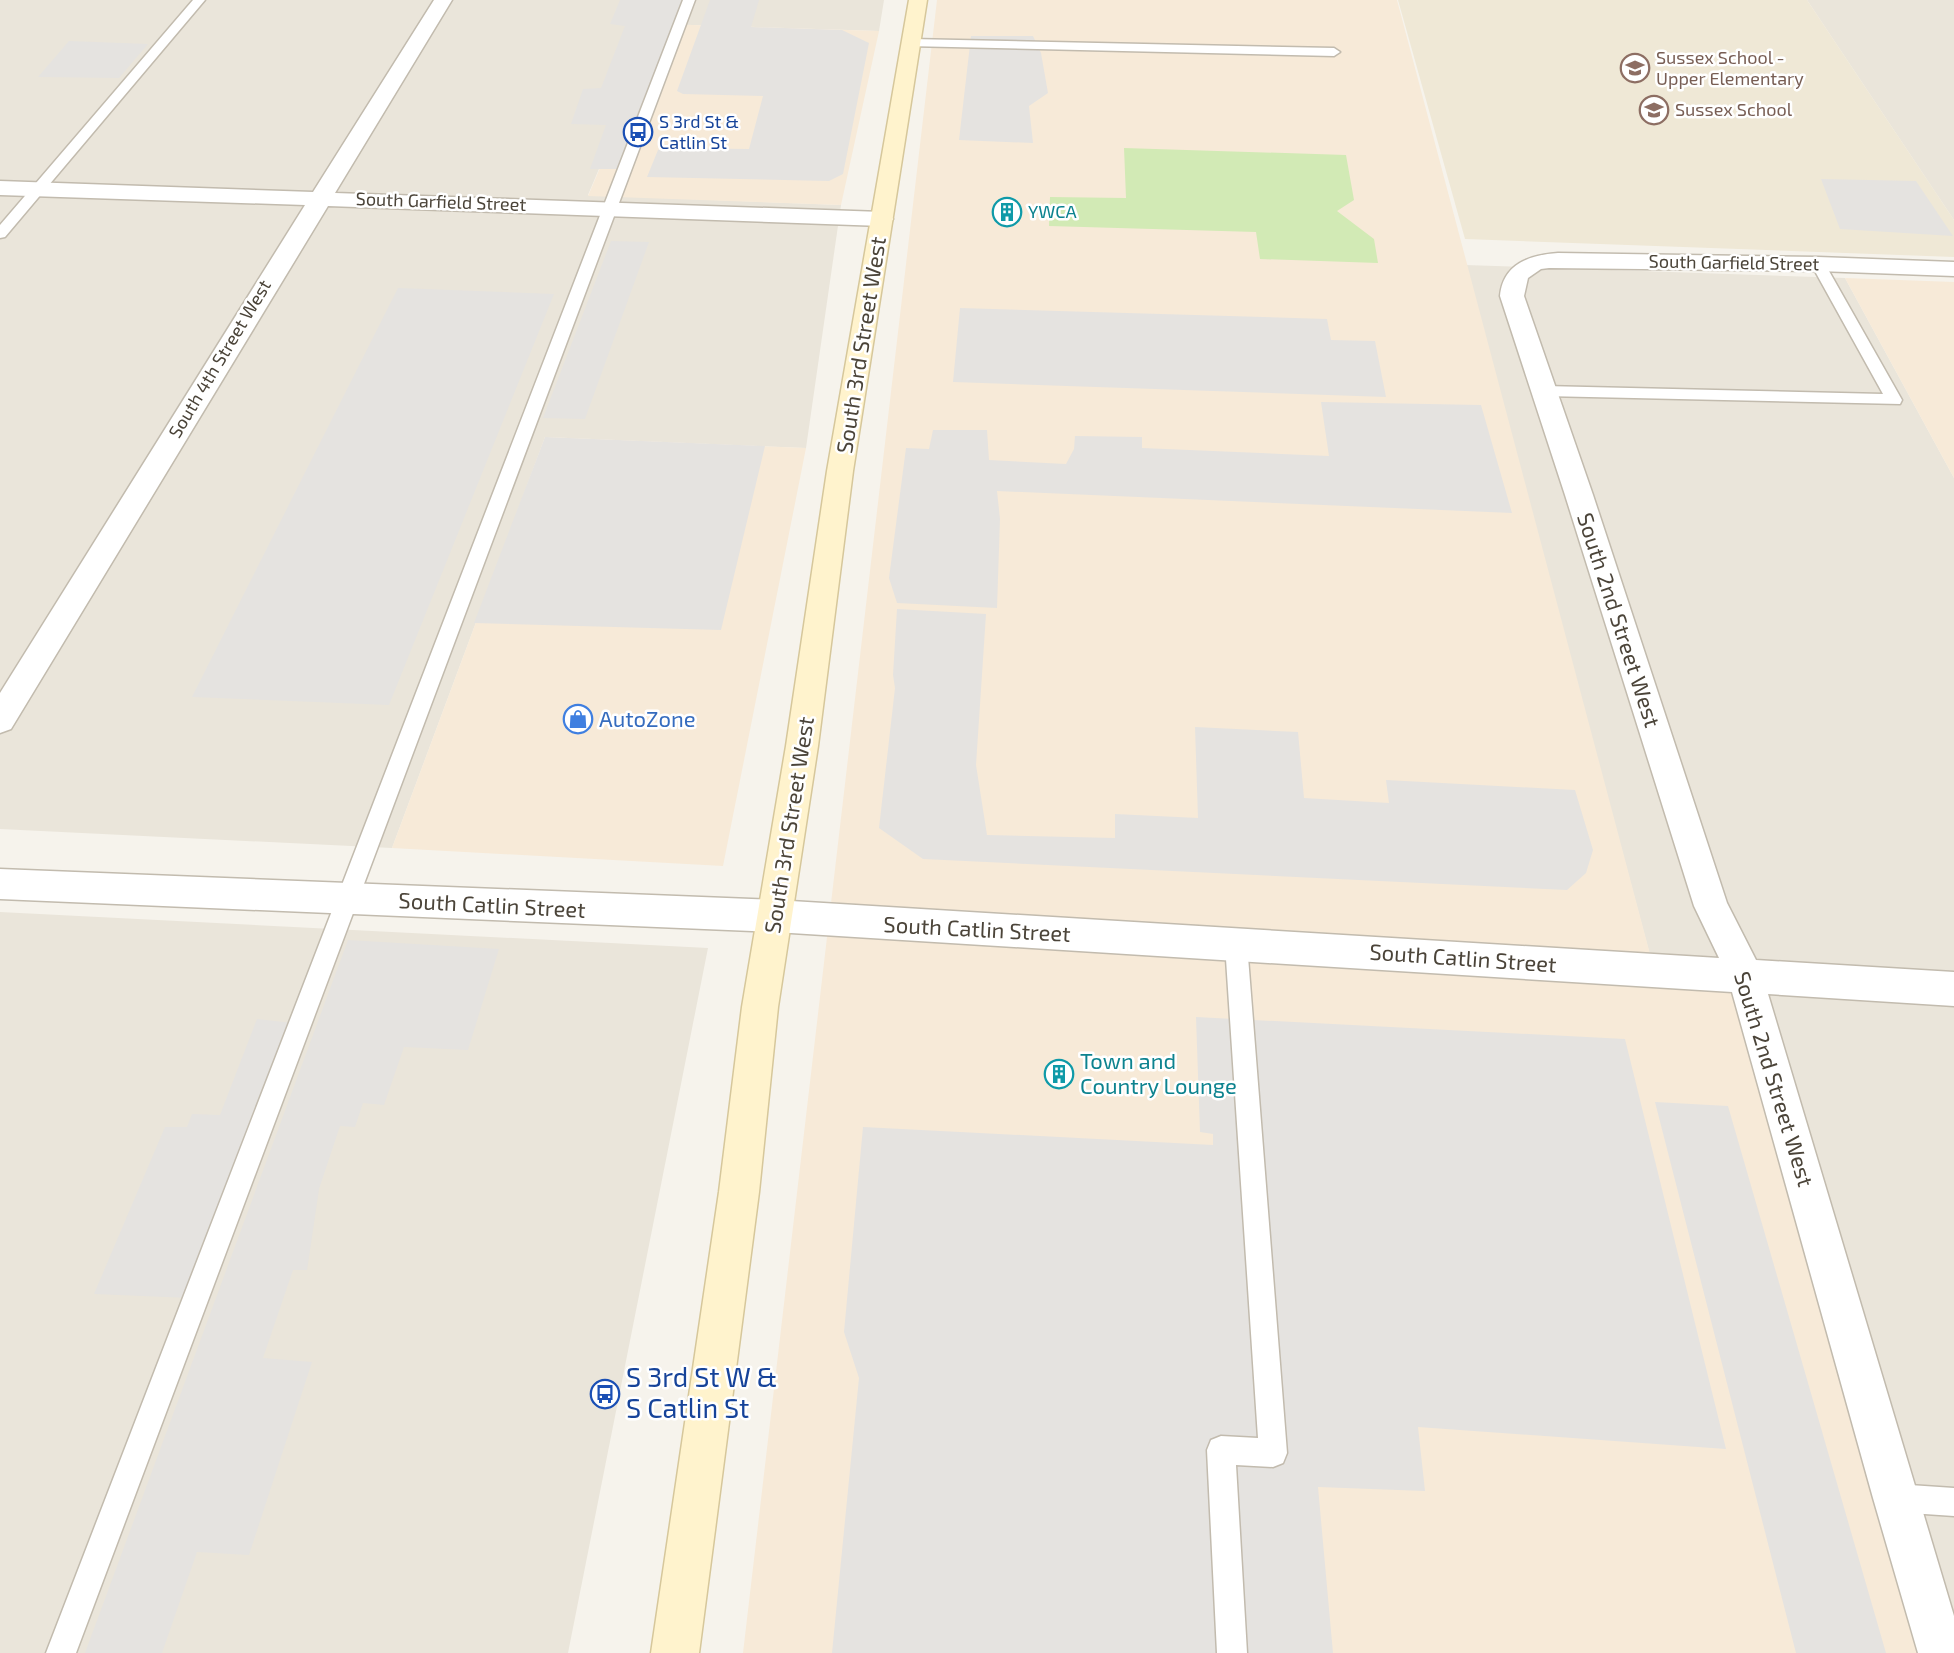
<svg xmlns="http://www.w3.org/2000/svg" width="1954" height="1653" font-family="'Exo 2',sans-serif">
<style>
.residential{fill:#eae5da}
.commercial{fill:#f7ead8}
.education{fill:#efe8d6}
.green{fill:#d2eab5}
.parking{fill:#e5e3e0}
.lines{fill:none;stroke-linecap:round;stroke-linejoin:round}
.service-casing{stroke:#c2bbae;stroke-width:3}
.minor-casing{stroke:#c2bbae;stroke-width:3}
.secondary-casing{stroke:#d6c79b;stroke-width:3}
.service{fill:#fff;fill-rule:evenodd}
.minor{fill:#fff;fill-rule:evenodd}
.secondary{fill:#fff3cd;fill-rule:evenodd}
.labels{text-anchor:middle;stroke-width:5;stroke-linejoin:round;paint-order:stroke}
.far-education-label{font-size:18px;fill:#785e54;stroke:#fff;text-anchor:start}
.far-transit-label{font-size:18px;fill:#164399;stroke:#fff;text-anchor:start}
.far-street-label{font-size:18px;fill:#4b4439;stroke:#fff}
.far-culture-label{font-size:18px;fill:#0d838f;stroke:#fff;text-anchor:start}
.street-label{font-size:22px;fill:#4b4439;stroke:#fff}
.shop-label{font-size:22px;fill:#366cbe;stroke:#fff;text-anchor:start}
.culture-label{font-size:22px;fill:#0d838f;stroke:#fff;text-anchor:start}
.near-transit-label{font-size:27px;fill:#164399;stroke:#fff;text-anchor:start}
</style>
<rect width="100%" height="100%" fill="#f6f3ec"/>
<path class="residential" d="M 0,0 L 884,0 L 879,31 L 660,24 L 588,195 L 841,205 L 806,448 L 545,437 L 392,848 L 0,829 Z
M 1807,0 L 1954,0 L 1954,220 Z
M 1465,265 L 1845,278 L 1954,478 L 1954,1653 L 1654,970 Z
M 0,912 L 708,948 L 568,1653 L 0,1653 Z"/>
<path class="commercial" d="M 937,0 L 1397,0 L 1654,969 L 1745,975 L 1950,1653 L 743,1653 Z
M 661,24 L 879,31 L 841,205 L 588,196 Z
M 1845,278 L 1954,282 L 1954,478 Z
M 545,437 L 806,448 L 723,866 L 392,848 Z"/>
<path class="education" d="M 1398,0 L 1807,0 L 1954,220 L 1954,257 L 1465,239 Z"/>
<path class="green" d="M 1124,148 L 1346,155 L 1354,200 L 1337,211 L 1374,239 L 1378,263 L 1260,259 L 1256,232 L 1049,226 L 1050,197 L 1126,198 Z"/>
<path class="parking" d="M 620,0 L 683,0 L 618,169 L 590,169 L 606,125 L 571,124 L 583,89 L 601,88 L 625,26 L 610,24 Z
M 710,0 L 759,0 L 751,27 L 842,30 L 869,43 L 843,174 L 829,181 L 647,177 L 658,150 L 664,148 L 749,149 L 763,96 L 683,94 L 677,91 Z
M 971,36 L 1033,36 L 1041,53 L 1048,93 L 1029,106 L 1033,143 L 959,140 Z
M 69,41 L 148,44 L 119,78 L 38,77 Z
M 1821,179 L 1916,181 L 1953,236 L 1840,229 Z
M 611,241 L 649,242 L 585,419 L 543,418 Z
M 398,288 L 554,294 L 389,705 L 192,697 Z
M 960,308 L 1327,319 L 1331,340 L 1375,341 L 1386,397 L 953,382 Z
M 1321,402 L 1481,405 L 1512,513 L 997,491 L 1000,519 L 997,608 L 897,603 L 889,578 L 906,448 L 929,449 L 933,430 L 987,430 L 989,460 L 1066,464 L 1074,449 L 1075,436 L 1142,437 L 1142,448 L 1329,456 Z
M 545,437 L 765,446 L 721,630 L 474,623 Z
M 897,609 L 986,614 L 976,765 L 987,835 L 1115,838 L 1115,814 L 1198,818 L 1195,727 L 1298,732 L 1304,798 L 1389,803 L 1386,780 L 1575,790 L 1593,850 L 1586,873 L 1567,890 L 923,859 L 879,828 L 895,688 L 893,675 Z
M 348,940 L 499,949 L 468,1050 L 404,1047 L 384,1105 L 363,1103 L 355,1127 L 340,1126 L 319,1189 L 307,1270 L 293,1270 L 263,1358 L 312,1362 L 249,1555 L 197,1552 L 162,1653 L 85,1653 Z
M 1196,1017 L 1625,1039 L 1726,1449 L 1418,1427 L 1425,1491 L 1318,1487 L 1333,1653 L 832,1653 L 859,1378 L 844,1332 L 863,1127 L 1213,1145 L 1213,1134 L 1200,1132 Z
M 257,1019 L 293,1023 L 190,1298 L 94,1294 L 165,1127 L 187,1127 L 192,1114 L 220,1115 Z
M 1655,1102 L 1728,1106 L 1886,1653 L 1796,1653 Z"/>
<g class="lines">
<g class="service-casing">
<path id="service" d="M 193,0 L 205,0 L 5,237 L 0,238 L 0,225 Z
M 683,0 L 695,0 L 76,1653 L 46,1653 Z
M 911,39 L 1334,48 L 1340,52 L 1334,56 L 907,46 L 905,43 Z
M 1818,260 L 1825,264 L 1902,400 L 1900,404 L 1544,396 L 1538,395 L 1536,391 L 1538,387 L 1544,386 L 1883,394 L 1811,264 Z
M 1236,934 L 1244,937 L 1247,944 L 1287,1453 L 1283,1463 L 1273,1467 L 1236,1465 L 1247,1653 L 1217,1653 L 1207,1450 L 1211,1440 L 1221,1436 L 1258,1438 L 1225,944 L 1228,937 Z
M 1895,1484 L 1954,1488 L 1954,1516 L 1895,1512 L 1885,1508 L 1881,1498 L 1885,1488 Z"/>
</g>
<g class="minor-casing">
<path id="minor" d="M 434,0 L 452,0 L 335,193 L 882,212 L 890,214 L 893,219 L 890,224 L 882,226 L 328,206 L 11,729 L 0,733 L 0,693 L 305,205 L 0,195 L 0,181 L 313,192 Z
M 1558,253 L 1818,257 L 1954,262 L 1954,276 L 1818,271 L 1549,268 L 1541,269 L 1528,278 L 1524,296 L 1593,495 L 1727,903 L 1756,960 L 1954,972 L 1954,1006 L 1768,994 L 1954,1616 L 1954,1653 L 1918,1653 L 1873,1498 L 1732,992 L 775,932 L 0,899 L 0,869 L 775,900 L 1719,958 L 1694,906 L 1565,495 L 1500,296 C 1503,264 1529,255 1558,253 Z"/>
</g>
<g class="secondary-casing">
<path id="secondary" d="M 909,0 L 927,0 L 853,471 L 818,746 L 778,1007 L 759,1192 L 699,1653 L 651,1653 L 719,1192 L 742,1007 L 786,746 L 827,471 Z"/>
</g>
<use href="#service" class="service"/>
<use href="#minor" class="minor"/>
<use href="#secondary" class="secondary"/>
</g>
<defs>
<g id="school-ring" transform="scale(1.5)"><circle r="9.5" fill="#fff" stroke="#8d6e63" stroke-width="1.5"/><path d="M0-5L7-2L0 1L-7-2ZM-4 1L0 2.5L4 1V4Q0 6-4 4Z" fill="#8d6e63"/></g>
<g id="bus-ring" transform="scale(1.5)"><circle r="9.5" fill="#fff" stroke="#1a4fb4" stroke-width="1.5"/><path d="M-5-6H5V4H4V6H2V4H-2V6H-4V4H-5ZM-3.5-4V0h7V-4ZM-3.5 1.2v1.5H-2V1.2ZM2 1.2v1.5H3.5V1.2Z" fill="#1a4fb4"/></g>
<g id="building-ring" transform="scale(1.5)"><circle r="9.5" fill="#fff" stroke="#0f9aa8" stroke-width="1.5"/><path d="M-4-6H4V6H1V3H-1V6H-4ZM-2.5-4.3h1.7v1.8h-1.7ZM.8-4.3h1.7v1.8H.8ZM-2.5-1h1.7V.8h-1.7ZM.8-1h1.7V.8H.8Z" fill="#0f9aa8"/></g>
<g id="shop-ring" transform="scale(1.5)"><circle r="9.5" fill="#fff" stroke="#3f7fe0" stroke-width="1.5"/><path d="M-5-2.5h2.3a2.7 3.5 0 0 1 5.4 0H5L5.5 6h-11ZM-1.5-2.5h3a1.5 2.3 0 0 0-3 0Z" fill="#3f7fe0"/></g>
</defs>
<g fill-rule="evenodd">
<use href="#school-ring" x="1635" y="68"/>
<use href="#school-ring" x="1654" y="110"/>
<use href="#bus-ring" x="638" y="132"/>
<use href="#building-ring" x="1007" y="212"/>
<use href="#shop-ring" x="578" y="719"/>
<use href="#building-ring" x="1059" y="1074"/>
<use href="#bus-ring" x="605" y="1394"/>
</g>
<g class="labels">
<g class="far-education-label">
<text x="1656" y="64">Sussex School -<tspan x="1656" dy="21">Upper Elementary</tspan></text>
<text x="1675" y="116">Sussex School</text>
</g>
<g class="far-transit-label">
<text x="659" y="128">S 3rd St &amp;<tspan x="659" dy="21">Catlin St</tspan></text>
</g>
<g class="far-street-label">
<text transform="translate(441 202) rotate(2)" y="6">South Garfield Street</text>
<text transform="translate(1734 263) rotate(1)" y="6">South Garfield Street</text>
<text transform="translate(220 359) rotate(-59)" y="6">South 4th Street West</text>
</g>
<g class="far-culture-label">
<text x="1028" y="218">YWCA</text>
</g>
<g class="street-label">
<text transform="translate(861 345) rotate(-81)" y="8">South 3rd Street West</text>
<text transform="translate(1619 620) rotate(72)" y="8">South 2nd Street West</text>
<text transform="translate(789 825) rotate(-81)" y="8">South 3rd Street West</text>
<text transform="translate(492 905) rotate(3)" y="8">South Catlin Street</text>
<text transform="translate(977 929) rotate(3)" y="8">South Catlin Street</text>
<text transform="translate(1463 958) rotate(4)" y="8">South Catlin Street</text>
<text transform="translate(1774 1079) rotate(73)" y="8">South 2nd Street West</text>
</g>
<g class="shop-label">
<text x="599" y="727">AutoZone</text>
</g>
<g class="culture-label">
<text x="1080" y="1069">Town and<tspan x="1080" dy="25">Country Lounge</tspan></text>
</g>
<g class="near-transit-label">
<text x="626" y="1387">S 3rd St W &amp;<tspan x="626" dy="31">S Catlin St</tspan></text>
</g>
</g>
</svg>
